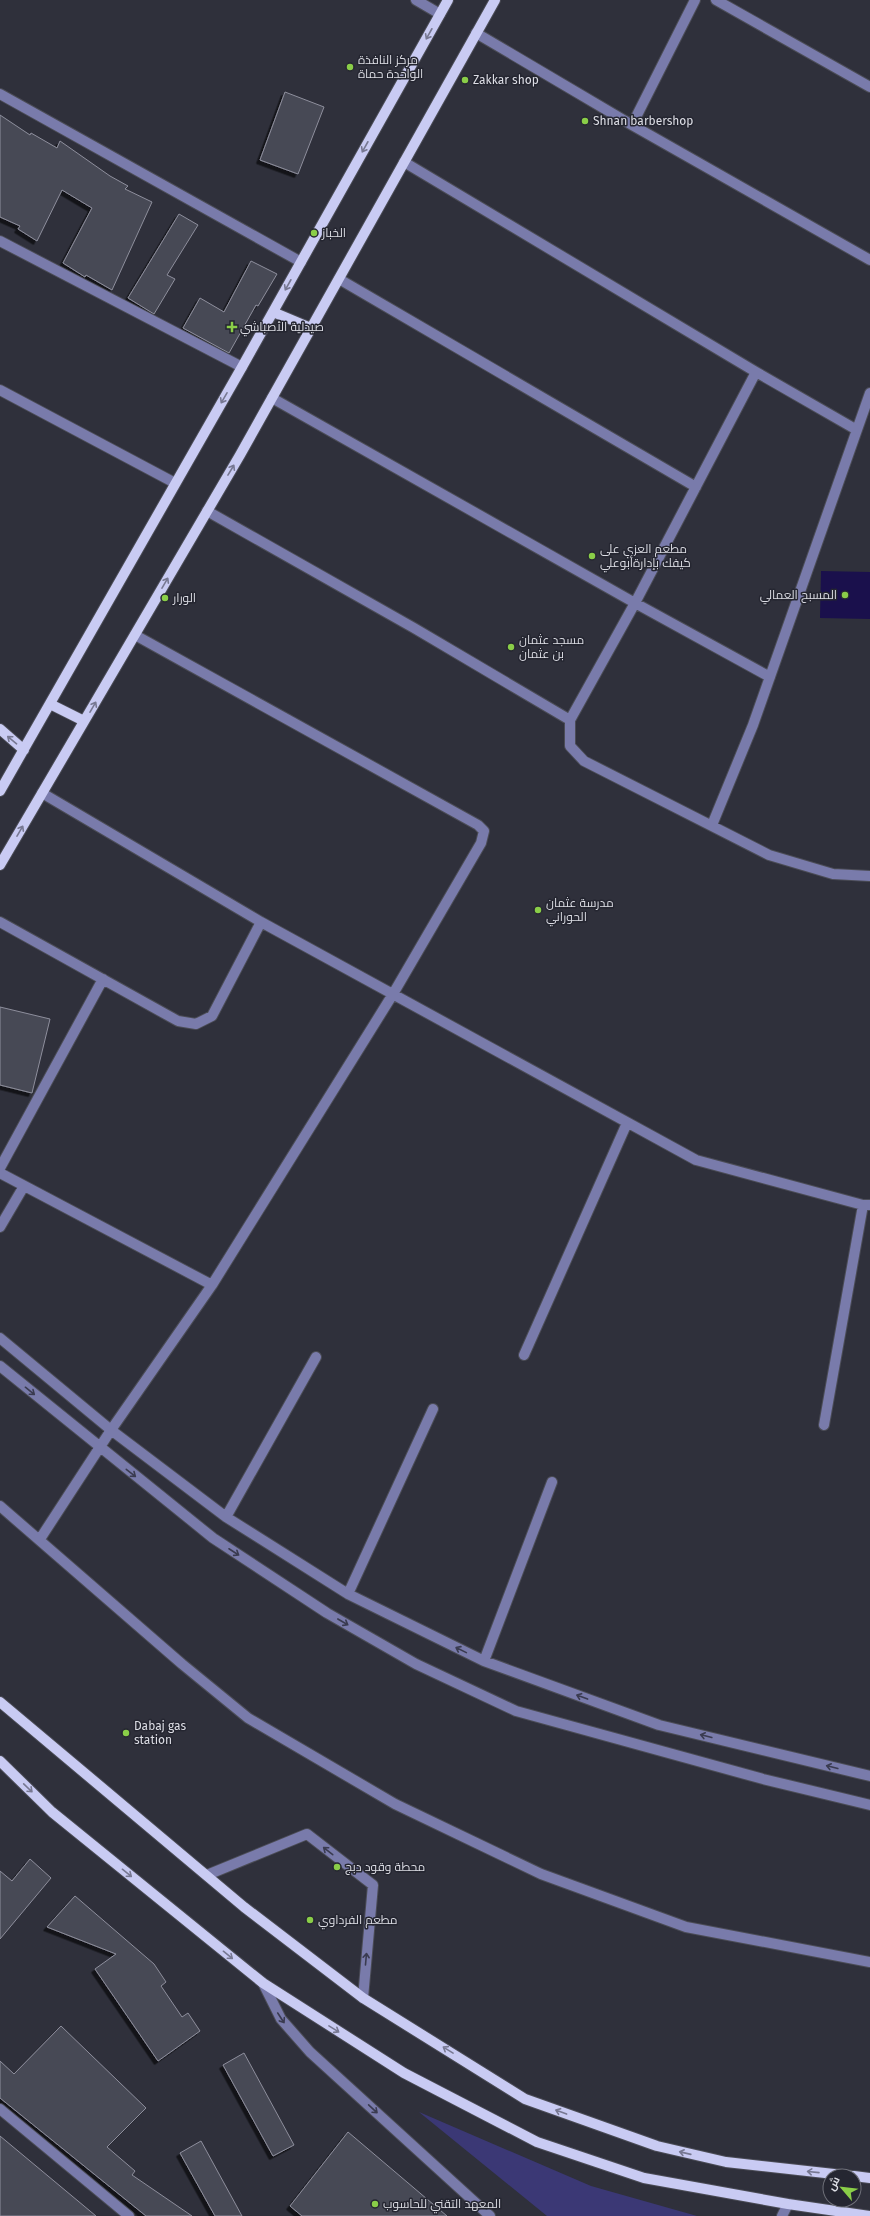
<svg xmlns="http://www.w3.org/2000/svg" width="870" height="2216" font-family="'Fira Sans',Cairo,sans-serif">
<style>
.green{fill:#3b3875}
.water{fill:#1a104c}
.building{fill:#474854;stroke:#8e8f9d;filter:url(#shadow)}
.lines{fill:none;stroke-linecap:round;stroke-linejoin:round}
.minor-casing{stroke:#4b4c56;stroke-width:12}
.major-casing{stroke:#4b4c56;stroke-width:12}
.minor{stroke:#797bab;stroke-width:10}
.major{stroke:#c9cbf3;stroke-width:10}
.oneway{stroke:#777892}
.oneway2{stroke:#3a3b50}
.poi-dot{fill:#8ace48;stroke:#252631;stroke-width:1.5}
.labels{text-anchor:middle;stroke-width:3;stroke-linejoin:round;paint-order:stroke}
.poi-label{font-size:12px;fill:#dddee5;stroke:#252631;text-anchor:start}
</style>
<defs>
<filter id="shadow"><feDropShadow dx="-3.5" dy="3.5" stdDeviation="0" flood-color="#0009"/></filter>
</defs>
<rect width="100%" height="100%" fill="#2f303b"/>
<path class="green" d="M 419,2112 L 591,2186 L 697,2216 L 547,2216 Z"/>
<path class="water" d="M 821,571 L 870,572 L 870,619 L 820,618 Z"/>
<path class="building" d="M 285,92 L 324,107 L 298,174 L 260,160 Z
M 0,115 L 30,135 L 31,133 L 57,148 L 60,141 L 110,176 L 128,186 L 125,189 L 152,202 L 112,290 L 86,275 L 85,277 L 63,263 L 92,208 L 62,190 L 37,241 L 18,229 L 20,226 L 0,217 Z
M 179,214 L 198,225 L 167,275 L 175,279 L 154,314 L 128,298 Z
M 251,261 L 277,274 L 258,306 L 256,305 L 229,353 L 183,328 L 200,298 L 224,312 Z
M 0,1007 L 50,1019 L 32,1093 L 0,1085 Z
M 30,1859 L 51,1878 L 0,1939 L 0,1871 L 12,1881 Z
M 75,1896 L 154,1964 L 166,1982 L 161,1986 L 182,2017 L 188,2013 L 200,2031 L 158,2061 L 95,1969 L 116,1954 L 47,1927 Z
M 61,2026 L 146,2108 L 107,2147 L 135,2171 L 132,2175 L 192,2216 L 146,2216 L 0,2098 L 0,2061 L 14,2074 Z
M 244,2053 L 294,2145 L 273,2156 L 223,2065 Z
M 348,2132 L 447,2216 L 302,2216 L 290,2206 Z
M 0,2136 L 96,2216 L 0,2216 Z
M 201,2141 L 242,2216 L 215,2216 L 180,2153 Z"/>
<g class="lines">
<g class="minor-casing">
<path id="minor" d="M 416,0 L 440,14
M 716,0 L 870,87
M 476,33 L 632,125 L 870,260
M 0,94 L 301,262
M 632,125 L 695,0
M 404,162 L 756,372 L 857,430
M 0,241 L 242,367
M 339,279 L 696,487
M 756,372 L 635,603 L 570,720 L 570,746 L 584,761 L 769,855 L 833,874 L 870,876
M 0,390 L 175,483
M 272,398 L 635,603 L 770,677
M 207,511 L 414,628 L 570,720
M 42,793 L 261,922 L 696,1160 L 863,1205 L 870,1205
M 712,825 L 753,725 L 870,393
M 0,922 L 178,1021 L 196,1024 L 212,1016 L 261,922
M 0,1168 L 103,979
M 0,1173 L 212,1285
M 0,1227 L 24,1186
M 0,1338 L 111,1430 L 226,1517 L 348,1594 L 484,1661 L 659,1725 L 870,1776
M 524,1355 L 627,1123
M 0,1366 L 213,1538 L 327,1613 L 416,1664 L 516,1711 L 763,1779 L 870,1805
M 824,1425 L 863,1205
M 0,1506 L 182,1664 L 248,1718 L 395,1804 L 541,1874 L 686,1927 L 870,1962
M 226,1517 L 316,1357
M 40,1539 L 111,1430 L 212,1285 L 393,994 L 481,843 L 484,831 L 478,825 L 135,635
M 348,1594 L 433,1409
M 484,1661 L 552,1482
M 207,1875 L 307,1834 L 373,1885 L 363,1998
M 263,1983 L 281,2019 L 310,2052 L 490,2216
M 0,2109 L 129,2216
M 782,2216 L 788,2204"/>
</g>
<g class="major-casing">
<path id="major" d="M 273,312 L 311,328
M 50,704 L 84,721
M 0,729 L 24,750
M 0,791 L 242,367 L 448,0
M 0,865 L 240,455 L 495,0
M 0,1702 L 244,1907 L 363,1998 L 525,2099 L 657,2146 L 726,2162 L 852,2176
M 0,1761 L 52,1812 L 263,1983 L 404,2073 L 537,2142 L 644,2178 L 788,2204 L 870,2216
M 854,2176 L 870,2178"/>
</g>
<use href="#minor" class="minor"/>
<use href="#major" class="major"/>
</g>
<defs><path id="oneway-shaft" d="M-6 0H5M1.5-3L5.5 0L1.5 3" fill="none" stroke-width="1.6" stroke-linecap="round" stroke-linejoin="round"/></defs>
<g class="oneway">
<use href="#oneway-shaft" transform="translate(429 34) rotate(119)"/>
<use href="#oneway-shaft" transform="translate(365 147) rotate(119)"/>
<use href="#oneway-shaft" transform="translate(288 285) rotate(119)"/>
<use href="#oneway-shaft" transform="translate(224 398) rotate(120)"/>
<use href="#oneway-shaft" transform="translate(231 470) rotate(-59)"/>
<use href="#oneway-shaft" transform="translate(165 583) rotate(-60)"/>
<use href="#oneway-shaft" transform="translate(93 707) rotate(-60)"/>
<use href="#oneway-shaft" transform="translate(12 740) rotate(-140)"/>
<use href="#oneway-shaft" transform="translate(20 831) rotate(-60)"/>
<use href="#oneway-shaft" transform="translate(28 1788) rotate(44)"/>
<use href="#oneway-shaft" transform="translate(127 1873) rotate(39)"/>
<use href="#oneway-shaft" transform="translate(228 1955) rotate(39)"/>
<use href="#oneway-shaft" transform="translate(334 2029) rotate(32)"/>
<use href="#oneway-shaft" transform="translate(448 2050) rotate(-148)"/>
<use href="#oneway-shaft" transform="translate(561 2112) rotate(-160)"/>
<use href="#oneway-shaft" transform="translate(685 2153) rotate(-167)"/>
<use href="#oneway-shaft" transform="translate(813 2172) rotate(-174)"/>
</g>
<g class="oneway2">
<use href="#oneway-shaft" transform="translate(30 1391) rotate(39)"/>
<use href="#oneway-shaft" transform="translate(131 1473) rotate(38)"/>
<use href="#oneway-shaft" transform="translate(234 1552) rotate(33)"/>
<use href="#oneway-shaft" transform="translate(343 1622) rotate(30)"/>
<use href="#oneway-shaft" transform="translate(461 1650) rotate(-154)"/>
<use href="#oneway-shaft" transform="translate(582 1697) rotate(-160)"/>
<use href="#oneway-shaft" transform="translate(706 1736) rotate(-166)"/>
<use href="#oneway-shaft" transform="translate(832 1767) rotate(-166)"/>
<use href="#oneway-shaft" transform="translate(328 1851) rotate(-142)"/>
<use href="#oneway-shaft" transform="translate(366 1959) rotate(-85)"/>
<use href="#oneway-shaft" transform="translate(281 2018) rotate(57)"/>
<use href="#oneway-shaft" transform="translate(373 2109) rotate(43)"/>
</g>
<g class="poi-dot">
<circle cx="350" cy="67" r="4"/>
<circle cx="465" cy="80" r="4"/>
<circle cx="585" cy="121" r="4"/>
<circle cx="314" cy="233" r="4"/>
<path d="M230 321h4v4h4v4h-4v4h-4v-4h-4v-4h4z"/>
<circle cx="592" cy="556" r="4"/>
<circle cx="845" cy="595" r="4"/>
<circle cx="165" cy="598" r="4"/>
<circle cx="511" cy="647" r="4"/>
<circle cx="538" cy="910" r="4"/>
<circle cx="126" cy="1733" r="4"/>
<circle cx="337" cy="1867" r="4"/>
<circle cx="310" cy="1920" r="4"/>
<circle cx="375" cy="2204" r="4"/>
</g>
<g class="labels">
<g class="poi-label">
<text x="358" y="64">مركز النافذة<tspan x="358" dy="14">الواحدة حماة</tspan></text>
<text x="473" y="84">Zakkar shop</text>
<text x="593" y="125">Shnan barbershop</text>
<text x="322" y="237">الخباز</text>
<text x="240" y="331">صيدلية الأصباشي</text>
<text x="600" y="553">مطعم العزي على<tspan x="600" dy="14">كيفك بإدارةأبوعلي</tspan></text>
<text x="837" y="599" text-anchor="end">المسبح العمالي</text>
<text x="173" y="602">الورار</text>
<text x="519" y="644">مسجد عثمان<tspan x="519" dy="14">بن عثمان</tspan></text>
<text x="546" y="907">مدرسة عثمان<tspan x="546" dy="14">الحوراني</tspan></text>
<text x="134" y="1730">Dabaj gas<tspan x="134" dy="14">station</tspan></text>
<text x="345" y="1871">محطة وقود دبج</text>
<text x="318" y="1924">مطعم الفرداوي</text>
<text x="383" y="2208">المعهد التقني للحاسوب</text>
</g>
</g>
<g transform="translate(842 2188) rotate(298)"><circle r="19" fill="#252631" stroke="#6f7079"/>
<path d="M0-3L7 15L0 10L-7 15Z" fill="#8ace48"/>
<text y="-6" font-size="11" font-weight="bold" text-anchor="middle" fill="#dddee5">ش</text>
</g>
</svg>
